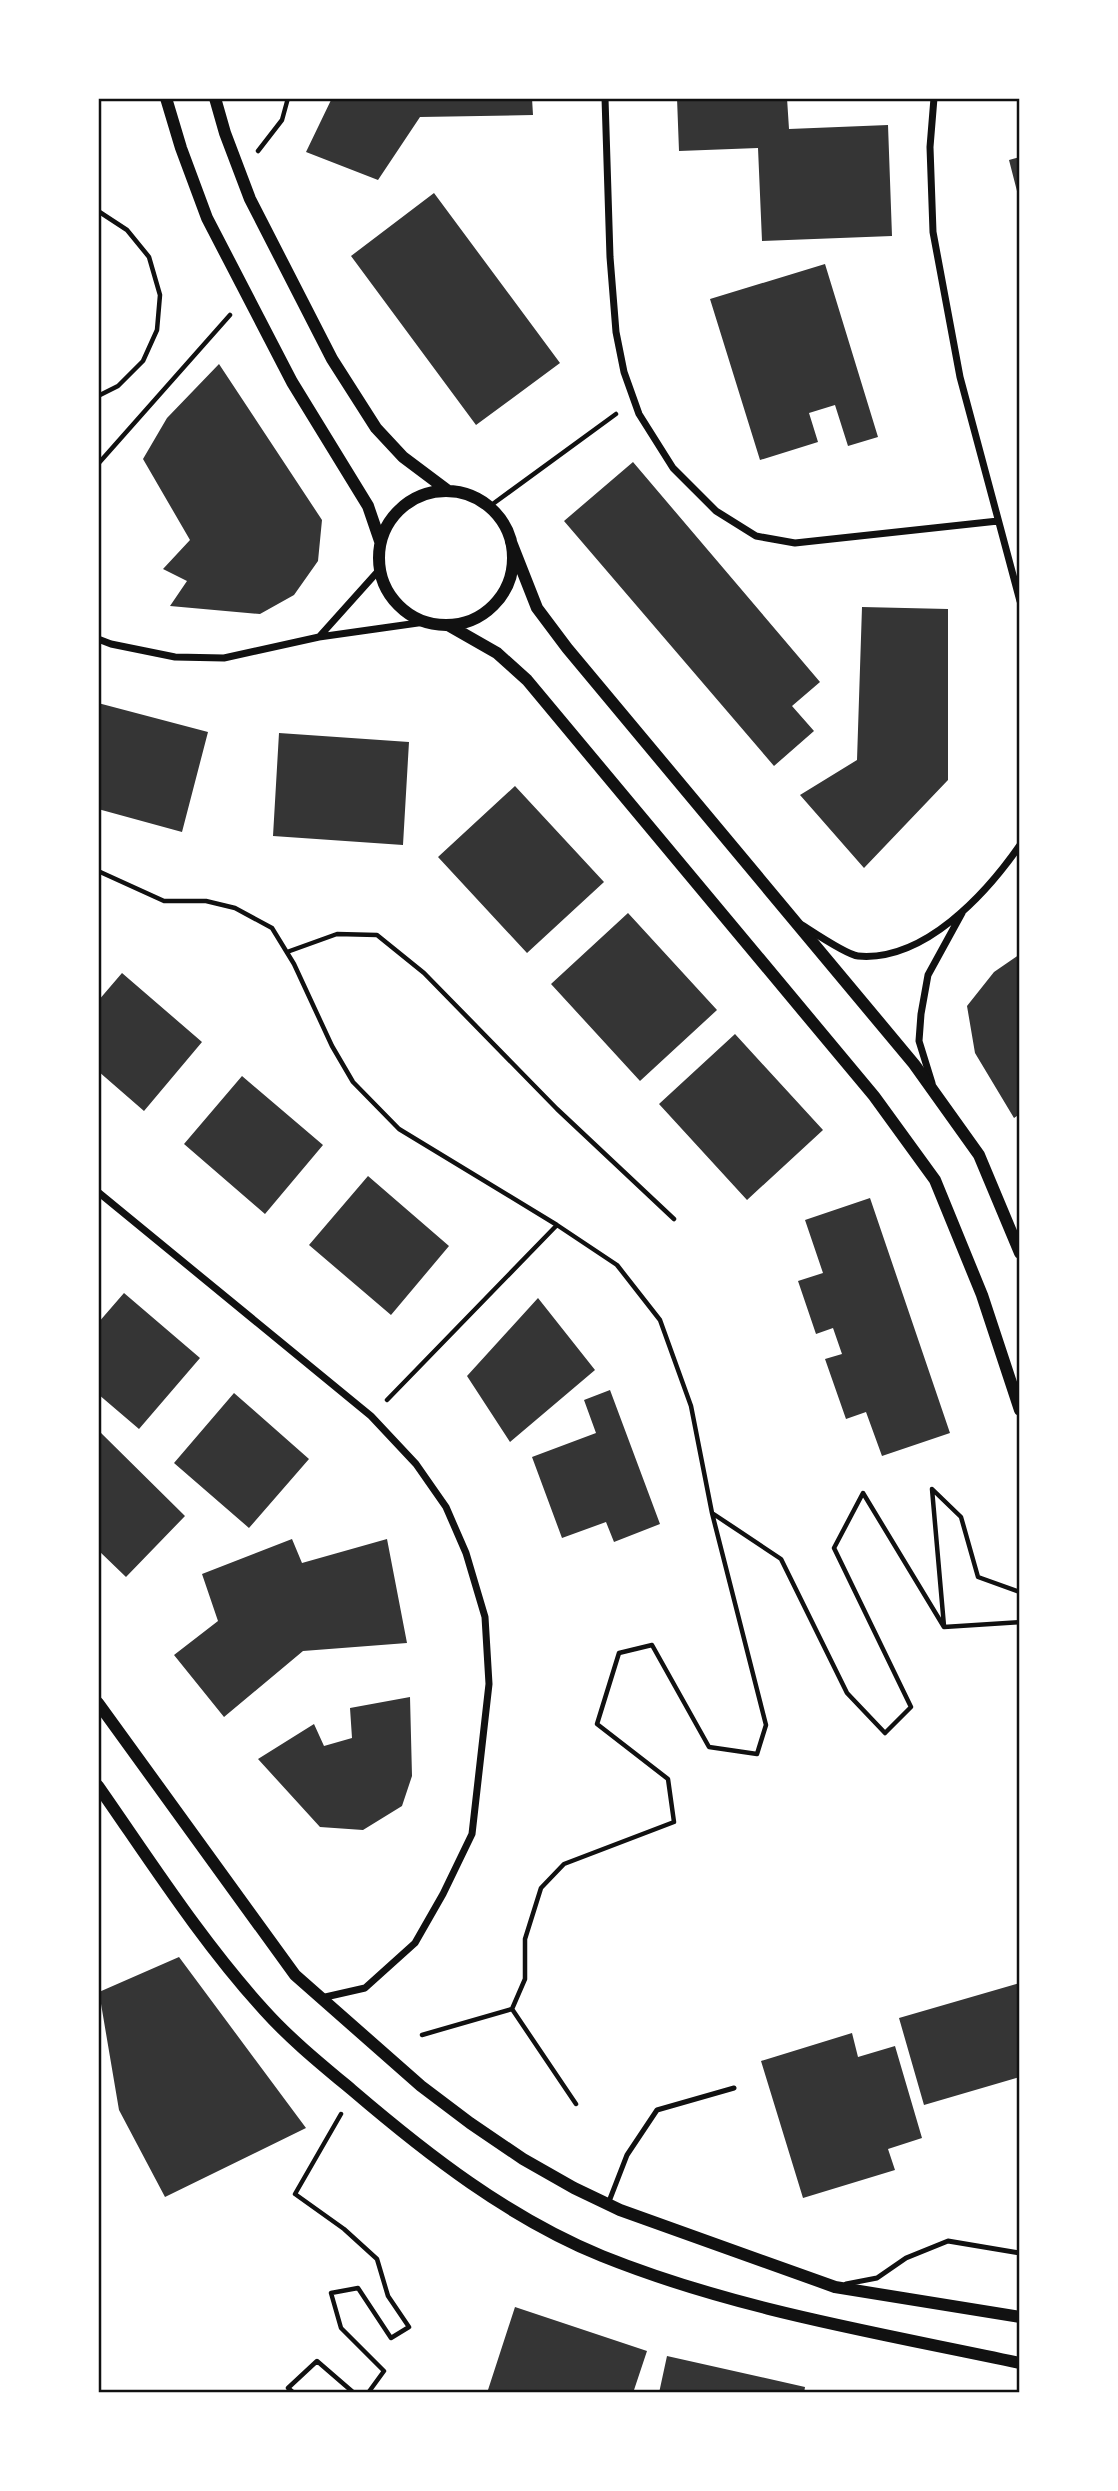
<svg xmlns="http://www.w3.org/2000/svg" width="1118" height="2491" font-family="Ubuntu,sans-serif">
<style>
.building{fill:#353535}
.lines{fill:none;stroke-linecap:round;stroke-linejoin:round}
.path{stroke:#111;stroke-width:4.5}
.service{stroke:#111;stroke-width:5}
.minor{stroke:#111;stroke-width:7}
.tertiary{stroke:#111;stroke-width:12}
.neatline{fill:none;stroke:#111;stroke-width:2.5}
</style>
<rect width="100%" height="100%" fill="#fff"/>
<path class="building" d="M 332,98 L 532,98 L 533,115 L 420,117 L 378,180 L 306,152 Z
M 677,98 L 787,98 L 789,129 L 888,125 L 892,236 L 762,241 L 758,148 L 679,151 Z
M 1020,157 L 1020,199 L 1019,199 L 1009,160 Z
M 434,193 L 560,363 L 476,425 L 351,256 Z
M 825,264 L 878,437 L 848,446 L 835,405 L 809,413 L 818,442 L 760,460 L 710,299 Z
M 219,364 L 322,520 L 318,561 L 294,595 L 260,614 L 170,606 L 187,581 L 163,569 L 190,540 L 143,459 L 167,418 Z
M 633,462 L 820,682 L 792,706 L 814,731 L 774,766 L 564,521 Z
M 862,607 L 948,609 L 948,780 L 864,868 L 800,795 L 857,760 Z
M 98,703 L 208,732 L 182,832 L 98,809 Z
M 279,733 L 409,742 L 403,845 L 273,836 Z
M 515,786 L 604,882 L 527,953 L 438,857 Z
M 628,913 L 717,1010 L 640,1081 L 551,984 Z
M 1020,954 L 1020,1114 L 1014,1118 L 975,1053 L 967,1006 L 994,972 Z
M 122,973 L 202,1042 L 144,1111 L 98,1071 L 98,1001 Z
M 735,1034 L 823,1130 L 747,1200 L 659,1104 Z
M 242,1076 L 323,1145 L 265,1214 L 184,1144 Z
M 368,1176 L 449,1246 L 391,1315 L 309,1245 Z
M 870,1198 L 950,1433 L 882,1456 L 866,1412 L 846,1419 L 825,1359 L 842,1354 L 833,1328 L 816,1334 L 798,1281 L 823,1273 L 805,1220 Z
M 124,1293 L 200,1358 L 139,1429 L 98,1394 L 98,1323 Z
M 538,1298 L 595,1370 L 510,1442 L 467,1376 Z
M 610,1390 L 660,1524 L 614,1542 L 606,1522 L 562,1538 L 532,1457 L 596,1433 L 584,1400 Z
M 234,1393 L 309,1459 L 249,1528 L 174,1463 Z
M 98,1430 L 185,1516 L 126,1577 L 98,1550 Z
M 292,1539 L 302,1563 L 387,1539 L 407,1643 L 303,1651 L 224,1717 L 174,1655 L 218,1621 L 202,1574 Z
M 410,1697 L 412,1776 L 402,1806 L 363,1830 L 320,1827 L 258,1759 L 314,1724 L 324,1746 L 352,1738 L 350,1708 Z
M 179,1957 L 306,2128 L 165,2197 L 119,2110 L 99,1992 Z
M 1020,1983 L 1020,2077 L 924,2105 L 899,2018 Z
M 852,2033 L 858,2057 L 895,2046 L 922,2138 L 888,2149 L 895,2170 L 803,2198 L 761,2061 Z
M 515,2307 L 647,2351 L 633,2393 L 487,2393 Z
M 667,2356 L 805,2387 L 804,2393 L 659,2393 Z"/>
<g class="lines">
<path class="path" d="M 258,151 L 282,120 L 288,98
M 98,211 L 127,230 L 149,257 L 160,295 L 157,330 L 143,361 L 118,386 L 98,396
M 98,464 L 230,315
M 490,506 L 616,414
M 98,871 L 164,901 L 206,901 L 235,908 L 272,928 L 294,964 L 332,1046 L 353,1082 L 399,1129 L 557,1225 L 617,1265 L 660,1320 L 691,1406 L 712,1513
M 287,952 L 337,934 L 377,935 L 424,973 L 557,1109 L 674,1219
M 387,1400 L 557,1225
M 944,1626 L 932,1489 L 961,1517 L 978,1577 L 1020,1592
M 512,2009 L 525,1979 L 525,1939 L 541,1888 L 564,1864 L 674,1822 L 668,1779 L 597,1724 L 619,1653 L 652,1645 L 709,1747 L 757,1754 L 766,1725 L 712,1513 L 781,1559 L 847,1693 L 885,1733 L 911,1707 L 834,1548 L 863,1493 L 944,1627 L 1020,1622
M 512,2009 L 576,2104
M 422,2035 L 512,2009
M 341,2114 L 295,2194 L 344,2229 L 377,2259 L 388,2296 L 409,2327 L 391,2338 L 358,2288 L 331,2293 L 341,2328 L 384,2371 L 368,2393
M 294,2393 L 288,2388 L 317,2361 L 354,2393"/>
<path class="service" d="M 608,2204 L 627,2155 L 657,2110 L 734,2088
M 846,2284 L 877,2278 L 906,2258 L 948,2241 L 1020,2253"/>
<path class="minor" d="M 605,98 L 610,257 L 616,332 L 624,372 L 639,414 L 673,468 L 716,511 L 756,536 L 795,543 L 998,521
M 934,98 L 930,147 L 933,232 L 960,377 L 1020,601
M 319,637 L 380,569
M 98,639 L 111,644 L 175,657 L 224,658 L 319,637 L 425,622
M 802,925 C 813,932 847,955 858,956 C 924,962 986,894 1020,845
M 932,1083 L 919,1041 L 921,1014 L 928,975 L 962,913
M 98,1192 L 371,1416 L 416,1464 L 446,1507 L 466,1553 L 485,1617 L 489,1684 L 472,1834 L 443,1894 L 415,1943 L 365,1988 L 321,1998"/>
<path class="tertiary" d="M 166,98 L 181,148 L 207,218 L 292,382 L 368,506 L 380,541
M 215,98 L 225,133 L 250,199 L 332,359 L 376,428 L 403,457 L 447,490
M379 558a67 67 0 1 1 134 0a67 67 0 1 1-134 0Z
M 511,542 L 537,608 L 567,648 L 914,1064 L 979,1155 L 1020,1253
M 448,625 L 497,653 L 527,680 L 874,1096 L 935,1180 L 982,1295 L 1020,1410
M 98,1703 L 295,1975 L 421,2086 L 470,2123 L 523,2159 L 574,2188 L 620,2210 L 835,2287 L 1020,2317
M 98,1786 C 151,1862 202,1942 264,2010 C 290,2039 322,2065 352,2090 C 428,2155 509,2218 602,2256 C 736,2310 880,2333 1020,2363"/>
</g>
<rect width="1118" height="2491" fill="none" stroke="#ffffff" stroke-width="200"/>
<rect x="100" y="100" width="918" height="2291" class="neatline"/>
</svg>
